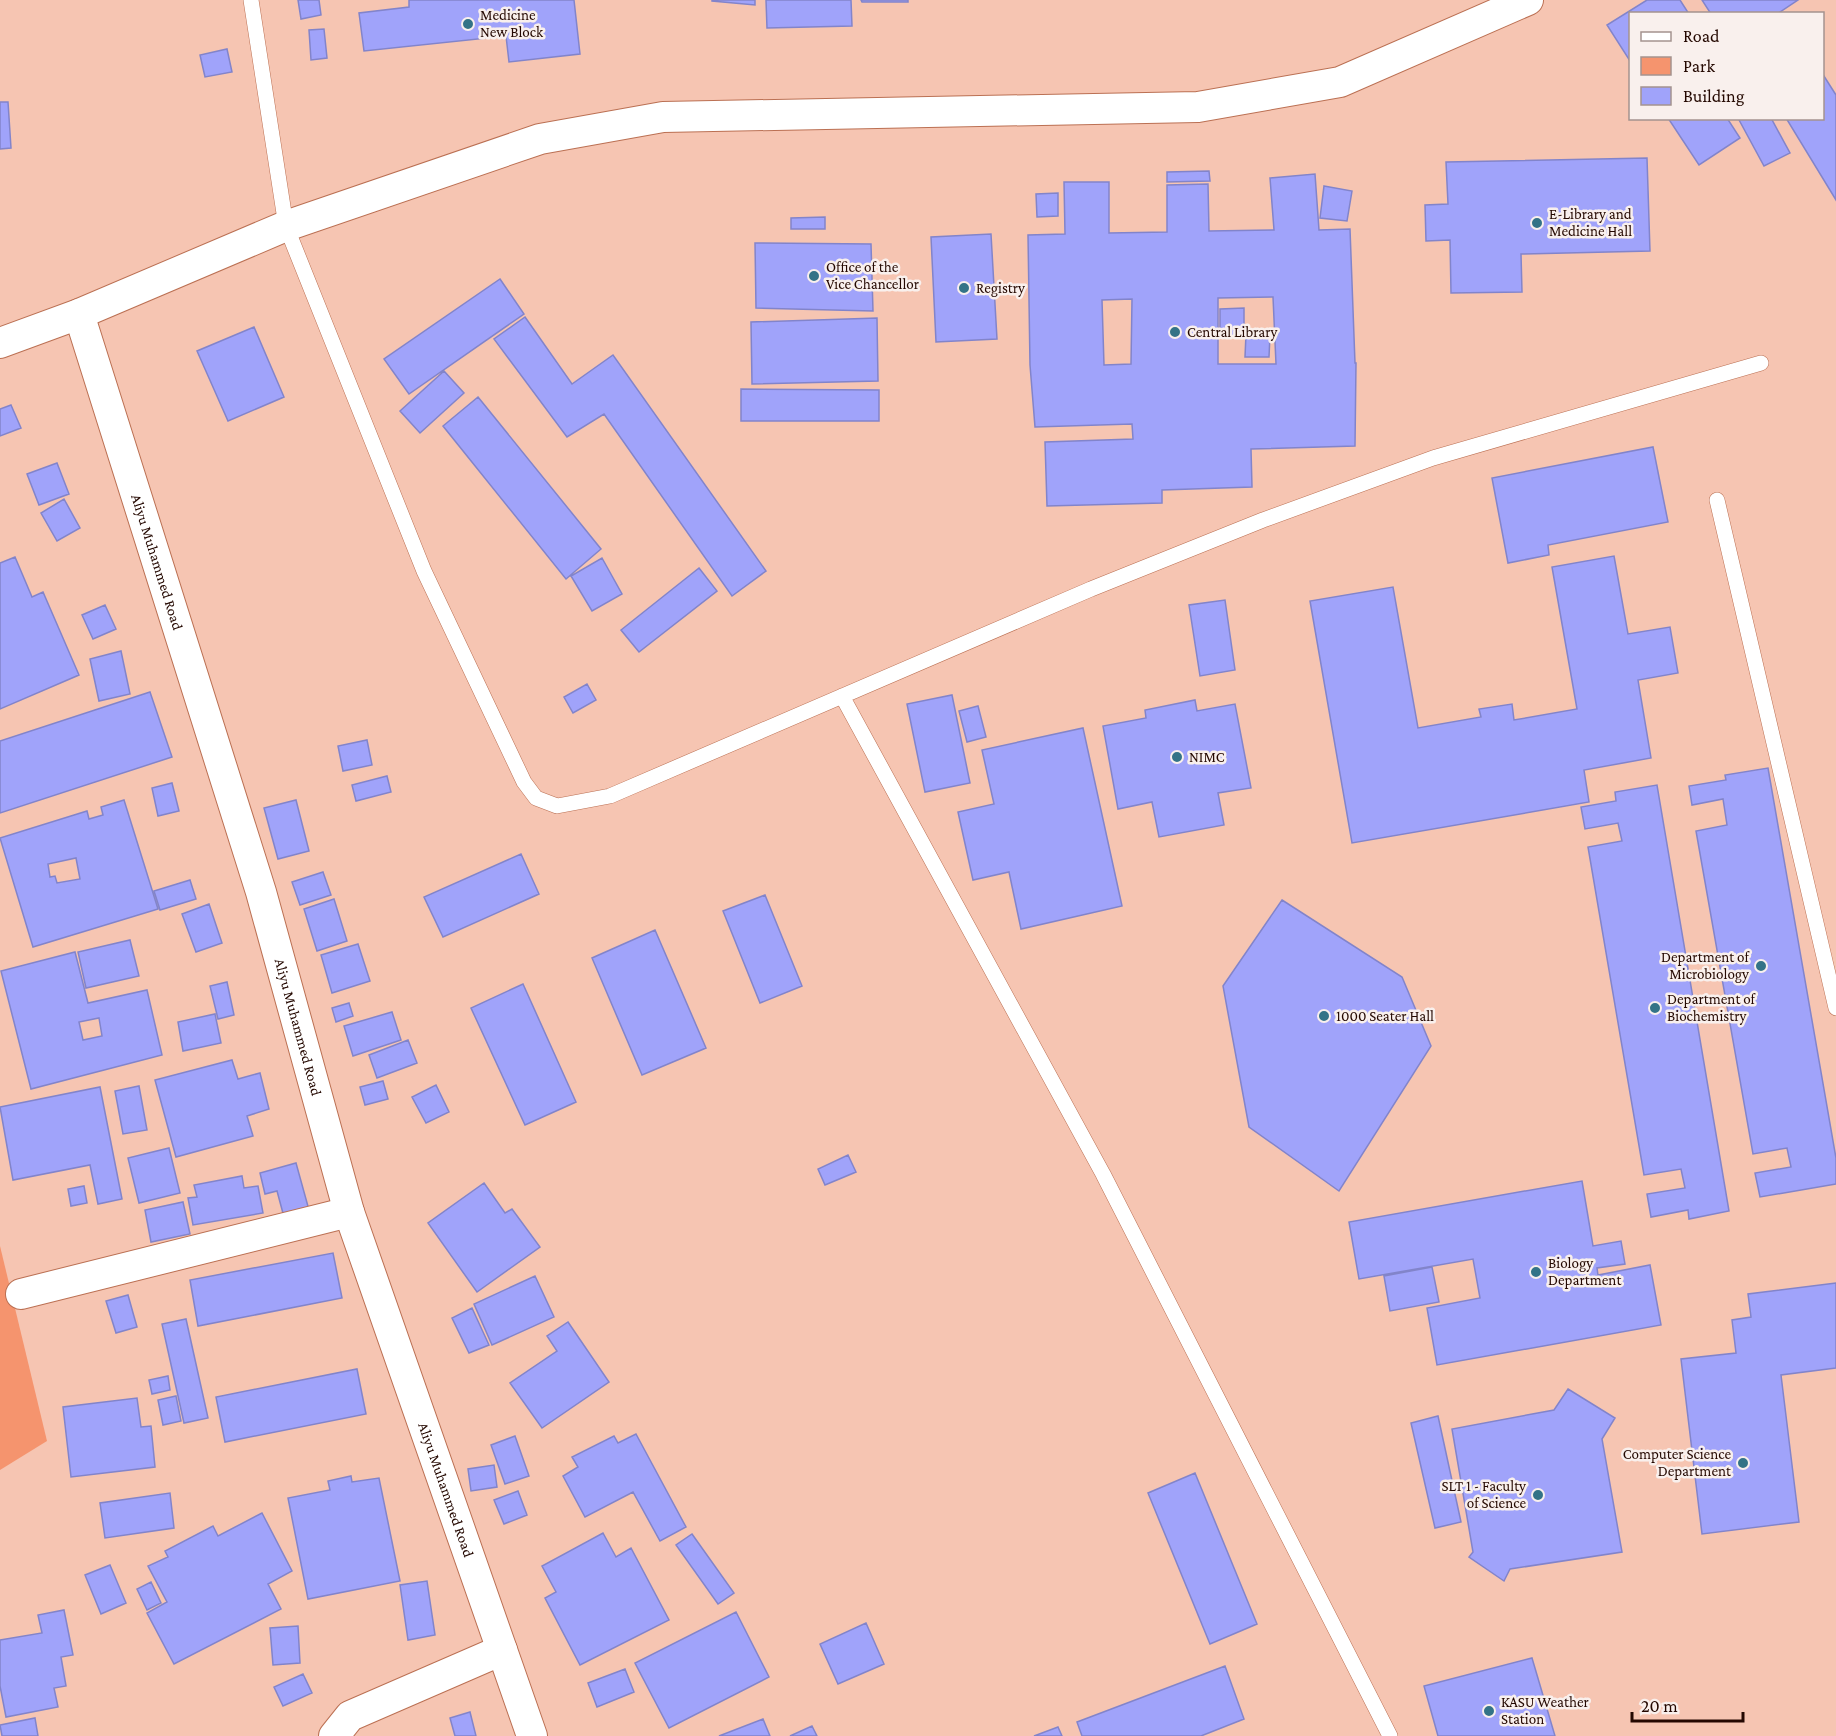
<svg xmlns="http://www.w3.org/2000/svg" width="1836" height="1736" font-family="'Crimson Pro',serif">
<style>
.green{fill:#f5946e}
.building{fill:#a0a3fa;stroke:#8284ca;stroke-width:1.5;fill-rule:evenodd}
.lines{fill:none;stroke-linecap:round;stroke-linejoin:round}
.service-casing{stroke:#bb7053;stroke-width:16}
.minor-casing{stroke:#bb7053;stroke-width:32}
.service{stroke:#fff;stroke-width:15}
.minor{stroke:#fff;stroke-width:30}
.poi-dot{fill:#337387;stroke:#f9f0ed;stroke-width:2}
.labels{text-anchor:middle;stroke-width:5;stroke-linejoin:round;paint-order:stroke}
.poi-label{font-size:15px;fill:#240801;stroke:#f9f0ed;text-anchor:start}
.street-label{font-size:15px;fill:#240801;stroke:#f9f0ed}
</style>
<rect width="100%" height="100%" fill="#f6c5b2"/>
<path class="green" d="M 0,1246 L 47,1441 L 0,1470 Z"/>
<path class="building" d="M 298,0 L 319,0 L 321,15 L 301,19 Z
M 409,0 L 574,0 L 580,54 L 509,62 L 506,36 L 364,51 L 359,13 L 409,7 Z
M 712,0 L 755,0 L 755,5 L 712,1 Z
M 766,0 L 851,0 L 852,26 L 767,28 Z
M 861,0 L 908,0 L 908,2 L 862,2 Z
M 1647,0 L 1680,0 L 1689,14 L 1630,14 L 1630,61 L 1607,25 Z
M 1702,0 L 1798,0 L 1777,14 L 1711,14 Z
M 324,29 L 327,58 L 311,60 L 309,30 Z
M 227,49 L 232,72 L 205,77 L 200,55 Z
M 1822,73 L 1836,95 L 1836,200 L 1786,118 L 1822,118 Z
M 0,102 L 8,102 L 11,148 L 0,149 Z
M 1668,118 L 1727,118 L 1740,138 L 1699,165 Z
M 1738,118 L 1771,118 L 1790,153 L 1764,166 Z
M 1647,158 L 1650,251 L 1521,254 L 1522,292 L 1451,293 L 1450,240 L 1426,241 L 1425,205 L 1448,204 L 1446,162 Z
M 1209,171 L 1210,181 L 1167,182 L 1167,172 Z
M 1315,174 L 1319,230 L 1350,229 L 1355,363 L 1356,363 L 1355,446 L 1251,449 L 1252,487 L 1162,490 L 1162,503 L 1047,506 L 1045,442 L 1133,439 L 1132,424 L 1035,427 L 1030,365 L 1028,235 L 1065,234 L 1064,182 L 1109,182 L 1109,233 L 1167,232 L 1167,185 L 1208,184 L 1209,231 L 1274,230 L 1270,178 ZM 1273,297 L 1276,364 L 1218,364 L 1218,298 ZM 1132,299 L 1131,364 L 1104,365 L 1102,300 Z
M 1324,186 L 1352,191 L 1347,221 L 1320,218 Z
M 1058,193 L 1058,216 L 1037,217 L 1036,194 Z
M 825,217 L 825,229 L 791,229 L 791,218 Z
M 991,234 L 997,339 L 936,342 L 931,237 Z
M 755,243 L 871,244 L 873,311 L 756,308 Z
M 500,279 L 524,314 L 409,394 L 384,359 Z
M 1244,308 L 1244,336 L 1220,336 L 1220,309 Z
M 525,317 L 572,384 L 613,355 L 766,571 L 732,596 L 604,414 L 567,437 L 494,339 Z
M 877,318 L 878,381 L 752,384 L 751,322 Z
M 254,327 L 284,397 L 228,421 L 197,351 Z
M 1246,334 L 1270,335 L 1269,357 L 1245,357 Z
M 444,371 L 464,393 L 420,433 L 400,411 Z
M 741,389 L 879,390 L 879,421 L 741,421 Z
M 478,397 L 601,549 L 566,579 L 443,426 Z
M 11,405 L 21,428 L 0,436 L 0,409 Z
M 1653,447 L 1668,522 L 1548,545 L 1549,555 L 1508,563 L 1492,478 Z
M 57,463 L 69,494 L 39,505 L 27,474 Z
M 64,499 L 80,528 L 57,541 L 41,513 Z
M 1614,556 L 1628,634 L 1670,627 L 1678,673 L 1638,680 L 1651,758 L 1584,770 L 1589,802 L 1352,843 L 1310,601 L 1393,587 L 1418,728 L 1481,717 L 1479,709 L 1512,704 L 1514,720 L 1577,709 L 1552,567 Z
M 15,557 L 32,597 L 43,592 L 79,675 L 0,709 L 0,563 Z
M 602,558 L 622,594 L 592,611 L 571,576 Z
M 699,568 L 717,591 L 639,652 L 621,630 Z
M 1225,600 L 1235,670 L 1200,676 L 1189,605 Z
M 105,605 L 116,629 L 93,639 L 82,615 Z
M 121,651 L 130,694 L 99,701 L 90,659 Z
M 587,684 L 596,700 L 573,713 L 564,697 Z
M 150,692 L 172,757 L 0,813 L 0,741 Z
M 952,695 L 970,783 L 925,792 L 907,704 Z
M 1195,700 L 1197,711 L 1235,704 L 1251,788 L 1218,793 L 1224,825 L 1159,837 L 1152,802 L 1118,809 L 1103,726 L 1146,718 L 1145,710 Z
M 978,706 L 986,737 L 967,742 L 959,711 Z
M 1083,728 L 1122,906 L 1021,929 L 1009,872 L 973,880 L 958,812 L 994,804 L 982,750 Z
M 367,740 L 372,765 L 343,771 L 338,746 Z
M 1768,768 L 1836,1158 L 1836,1184 L 1760,1197 L 1755,1173 L 1791,1167 L 1787,1148 L 1753,1154 L 1696,831 L 1727,825 L 1723,799 L 1692,805 L 1689,786 L 1726,780 L 1725,775 Z
M 387,776 L 391,792 L 356,801 L 352,785 Z
M 172,783 L 179,811 L 158,816 L 152,788 Z
M 1657,785 L 1729,1211 L 1689,1219 L 1688,1210 L 1651,1217 L 1647,1194 L 1685,1188 L 1681,1169 L 1644,1175 L 1588,847 L 1622,841 L 1618,823 L 1585,829 L 1581,807 L 1616,801 L 1615,792 Z
M 124,800 L 158,909 L 33,947 L 0,838 L 87,811 L 89,819 L 103,815 L 101,807 ZM 76,858 L 80,879 L 57,883 L 55,876 L 50,877 L 48,864 Z
M 296,800 L 309,851 L 278,859 L 264,808 Z
M 521,854 L 539,894 L 443,937 L 424,897 Z
M 323,872 L 331,895 L 300,905 L 292,882 Z
M 190,880 L 196,899 L 160,910 L 154,891 Z
M 765,895 L 802,986 L 760,1003 L 723,911 Z
M 334,899 L 347,941 L 317,951 L 304,909 Z
M 1282,900 L 1402,977 L 1431,1046 L 1339,1191 L 1249,1127 L 1223,986 Z
M 209,904 L 222,943 L 196,952 L 182,914 Z
M 655,930 L 706,1048 L 642,1075 L 592,958 Z
M 130,940 L 139,976 L 86,988 L 78,952 Z
M 358,944 L 370,981 L 332,993 L 321,955 Z
M 75,952 L 88,1003 L 147,990 L 162,1055 L 31,1089 L 1,971 ZM 99,1018 L 102,1036 L 83,1040 L 79,1022 Z
M 227,982 L 234,1015 L 218,1019 L 210,986 Z
M 523,984 L 576,1102 L 525,1125 L 471,1008 Z
M 349,1003 L 353,1016 L 336,1022 L 332,1008 Z
M 392,1012 L 401,1040 L 353,1056 L 344,1026 Z
M 215,1014 L 221,1043 L 183,1051 L 178,1022 Z
M 408,1040 L 417,1063 L 377,1078 L 369,1055 Z
M 232,1060 L 238,1079 L 260,1073 L 269,1109 L 247,1116 L 253,1136 L 176,1157 L 155,1080 Z
M 383,1081 L 388,1099 L 365,1105 L 360,1087 Z
M 436,1085 L 449,1112 L 426,1123 L 412,1097 Z
M 139,1086 L 147,1130 L 123,1134 L 115,1091 Z
M 100,1087 L 122,1199 L 98,1204 L 90,1165 L 13,1180 L 0,1107 Z
M 169,1148 L 180,1193 L 139,1203 L 128,1158 Z
M 848,1155 L 856,1172 L 825,1185 L 818,1169 Z
M 296,1163 L 309,1210 L 284,1217 L 277,1191 L 265,1194 L 260,1173 Z
M 242,1176 L 244,1188 L 258,1186 L 263,1213 L 193,1225 L 188,1198 L 197,1197 L 194,1185 Z
M 1582,1181 L 1593,1246 L 1621,1241 L 1625,1264 L 1597,1268 L 1598,1275 L 1650,1265 L 1661,1325 L 1437,1365 L 1427,1308 L 1480,1298 L 1473,1259 L 1359,1279 L 1349,1222 Z
M 484,1183 L 505,1213 L 512,1209 L 540,1247 L 477,1292 L 428,1223 Z
M 84,1186 L 87,1203 L 71,1206 L 68,1189 Z
M 183,1202 L 190,1234 L 151,1242 L 145,1210 Z
M 333,1253 L 342,1298 L 198,1326 L 190,1280 Z
M 1432,1267 L 1439,1302 L 1390,1311 L 1384,1276 Z
M 535,1276 L 554,1317 L 492,1345 L 474,1304 Z
M 1836,1283 L 1836,1368 L 1781,1375 L 1799,1522 L 1702,1534 L 1681,1359 L 1736,1353 L 1732,1320 L 1751,1317 L 1748,1294 Z
M 128,1295 L 137,1327 L 116,1333 L 106,1301 Z
M 472,1308 L 489,1345 L 469,1353 L 452,1318 Z
M 186,1319 L 208,1418 L 184,1423 L 162,1324 Z
M 568,1322 L 609,1382 L 542,1428 L 510,1383 L 557,1351 L 547,1336 Z
M 357,1369 L 366,1414 L 225,1442 L 216,1397 Z
M 168,1376 L 170,1390 L 152,1394 L 149,1380 Z
M 1568,1389 L 1615,1418 L 1602,1439 L 1622,1552 L 1510,1569 L 1504,1581 L 1469,1557 L 1473,1552 L 1452,1429 L 1554,1410 Z
M 176,1396 L 181,1421 L 163,1425 L 158,1400 Z
M 137,1398 L 141,1427 L 151,1426 L 155,1467 L 71,1477 L 63,1407 Z
M 1438,1416 L 1461,1522 L 1435,1528 L 1411,1423 Z
M 636,1434 L 686,1527 L 660,1541 L 633,1492 L 585,1517 L 563,1476 L 578,1467 L 572,1457 L 614,1436 L 618,1443 Z
M 515,1436 L 529,1476 L 505,1484 L 491,1445 Z
M 494,1465 L 497,1487 L 471,1491 L 468,1469 Z
M 1195,1473 L 1257,1624 L 1210,1644 L 1148,1493 Z
M 351,1476 L 352,1482 L 379,1478 L 400,1581 L 308,1599 L 288,1498 L 330,1490 L 328,1481 Z
M 518,1491 L 527,1515 L 504,1524 L 494,1500 Z
M 170,1493 L 174,1528 L 105,1538 L 100,1503 Z
M 262,1513 L 292,1571 L 268,1584 L 281,1609 L 174,1664 L 147,1613 L 167,1602 L 148,1566 L 168,1557 L 165,1551 L 213,1526 L 218,1536 Z
M 603,1533 L 616,1557 L 631,1548 L 669,1620 L 580,1665 L 545,1598 L 556,1592 L 542,1566 Z
M 692,1534 L 734,1593 L 718,1604 L 676,1545 Z
M 110,1565 L 126,1603 L 101,1614 L 85,1575 Z
M 427,1581 L 435,1635 L 408,1640 L 400,1585 Z
M 151,1582 L 161,1603 L 147,1610 L 137,1589 Z
M 64,1610 L 73,1655 L 61,1657 L 66,1686 L 54,1688 L 58,1707 L 6,1717 L 0,1686 L 0,1640 L 42,1633 L 38,1615 Z
M 736,1612 L 769,1677 L 669,1728 L 635,1663 Z
M 866,1623 L 884,1664 L 838,1684 L 820,1644 Z
M 298,1626 L 300,1663 L 273,1665 L 270,1628 Z
M 1532,1658 L 1555,1736 L 1438,1736 L 1424,1686 Z
M 1225,1666 L 1244,1719 L 1201,1736 L 1082,1736 L 1077,1722 Z
M 625,1669 L 634,1692 L 597,1707 L 588,1683 Z
M 303,1674 L 312,1693 L 283,1706 L 274,1687 Z
M 470,1712 L 476,1736 L 455,1736 L 450,1718 Z
M 35,1718 L 38,1736 L 2,1736 L 0,1725 Z
M 763,1719 L 770,1736 L 719,1736 Z
M 812,1726 L 817,1736 L 790,1736 Z
M 1058,1727 L 1062,1736 L 1034,1736 Z"/>
<g class="lines">
<g class="service-casing">
<path id="service" d="M 251,0 L 286,226 L 424,571 L 524,782 L 536,798 L 557,806 L 610,796 L 1091,589 L 1263,520 L 1433,458 L 1761,363
M 1717,500 L 1836,1008
M 842,696 L 1103,1174 L 1390,1736"/>
</g>
<g class="minor-casing">
<g id="minor">
<path id="s1" d="M 79,314 L 261,892 L 349,1212 L 532,1736"/>
<path d="M 0,343 L 79,314 L 286,226 L 540,139 L 663,117 L 1198,107 L 1340,82 L 1528,0"/>
<path d="M 21,1294 L 349,1212"/>
<path d="M 334,1736 L 350,1716 L 502,1650"/>
</g>
</g>
<use href="#service" class="service"/>
<use href="#minor" class="minor"/>
</g>
<g class="poi-dot">
<circle cx="468" cy="24" r="6"/>
<circle cx="1537" cy="223" r="6"/>
<circle cx="814" cy="276" r="6"/>
<circle cx="964" cy="288" r="6"/>
<circle cx="1175" cy="332" r="6"/>
<circle cx="1177" cy="757" r="6"/>
<circle cx="1761" cy="966" r="6"/>
<circle cx="1655" cy="1008" r="6"/>
<circle cx="1324" cy="1016" r="6"/>
<circle cx="1536" cy="1272" r="6"/>
<circle cx="1743" cy="1463" r="6"/>
<circle cx="1538" cy="1495" r="6"/>
<circle cx="1489" cy="1711" r="6"/>
</g>
<g class="labels">
<g class="poi-label">
<text x="480" y="20">Medicine<tspan x="480" dy="17">New Block</tspan></text>
<text x="1549" y="219">E-Library and<tspan x="1549" dy="17">Medicine Hall</tspan></text>
<text x="826" y="272">Office of the<tspan x="826" dy="17">Vice Chancellor</tspan></text>
<text x="976" y="293">Registry</text>
<text x="1187" y="337">Central Library</text>
<text x="1189" y="762">NIMC</text>
<text x="1749" y="962" text-anchor="end">Department of<tspan x="1749" dy="17">Microbiology</tspan></text>
<text x="1667" y="1004">Department of<tspan x="1667" dy="17">Biochemistry</tspan></text>
<text x="1336" y="1021">1000 Seater Hall</text>
<text x="1548" y="1268">Biology<tspan x="1548" dy="17">Department</tspan></text>
<text x="1731" y="1459" text-anchor="end">Computer Science<tspan x="1731" dy="17">Department</tspan></text>
<text x="1526" y="1491" text-anchor="end">SLT 1 - Faculty<tspan x="1526" dy="17">of Science</tspan></text>
<text x="1501" y="1707">KASU Weather<tspan x="1501" dy="17">Station</tspan></text>
</g>
<g class="street-label">
<text dy="5" stroke="none"><textPath href="#s1" startOffset="260">Aliyu Muhammed Road</textPath></text>
<text dy="5" stroke="none"><textPath href="#s1" startOffset="746">Aliyu Muhammed Road</textPath></text>
<text dy="5" stroke="none"><textPath href="#s1" startOffset="1232">Aliyu Muhammed Road</textPath></text>
</g>
</g>
<rect x="1629" y="12" width="195" height="108" fill="#f9f0ed" stroke="#a4938f" stroke-width="1.5"/>
<rect x="1641" y="32" width="30" height="9" fill="#ffffff" stroke="#a4938f" stroke-width="1.5"/>
<text x="1683" y="42" font-size="18" fill="#240801">Road</text>
<rect x="1641" y="57" width="30" height="18" fill="#f5946e" stroke="#a4938f" stroke-width="1.5"/>
<text x="1683" y="72" font-size="18" fill="#240801">Park</text>
<rect x="1641" y="87" width="30" height="18" fill="#a0a3fa" stroke="#a4938f" stroke-width="1.5"/>
<text x="1683" y="102" font-size="18" fill="#240801">Building</text>
<path d="M1632 1712v9h111v-9" fill="none" stroke="#240801" stroke-width="3"/>
<text x="1641" y="1712" font-size="18" fill="#240801" stroke="#f9f0ed" stroke-width="4.5" paint-order="stroke">20 m</text>
</svg>
